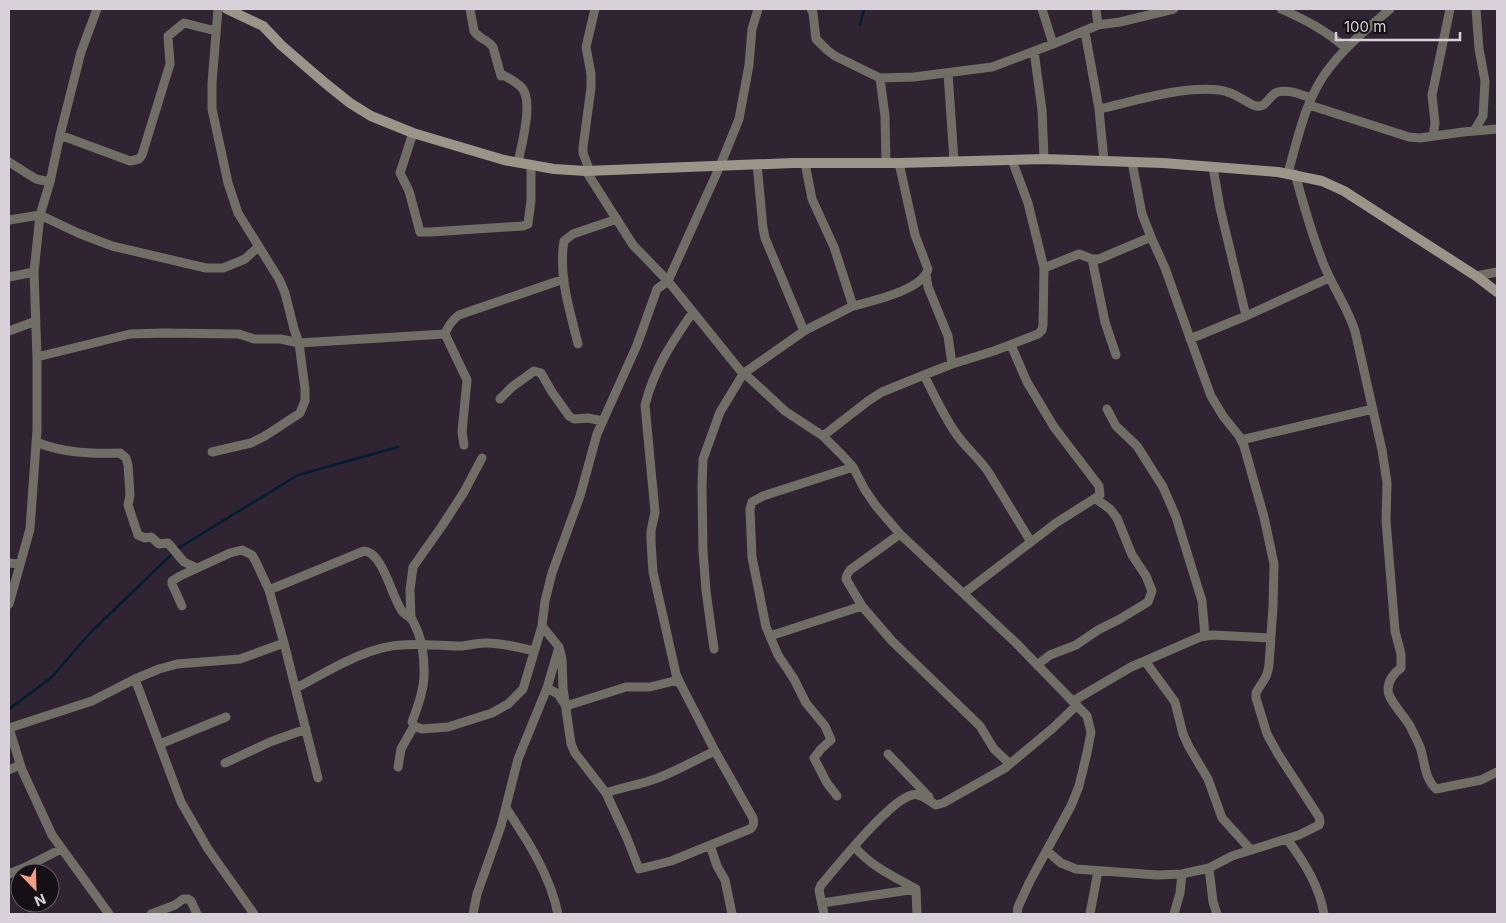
<svg xmlns="http://www.w3.org/2000/svg" width="1506" height="923" font-family="Inter,sans-serif">
<style>
.lines{fill:none;stroke-linecap:round;stroke-linejoin:round}
.stream{stroke:#001d32;stroke-width:2.5}
.street{stroke:#716e66;stroke-width:9}
.secondary{stroke:#9a9588;stroke-width:10}
</style>
<rect width="100%" height="100%" fill="#302432"/>
<g class="lines">
<path class="stream" d="M 860,25 L 864,9
M 177,549 L 298,475 L 398,447
M 9,709 L 51,678 L 90,633 L 173,553"/>
<path class="street" d="M 218,9 L 212,83 L 212,109 L 228,183 L 238,213 L 279,279 L 285,293 L 294,329 L 299,343 L 445,334 C 448,326 451,321 459,315 L 564,279
M 470,9 L 474,31 C 478,38 488,40 493,47 L 501,76 L 503,75 C 510,79 517,82 522,88 C 534,102 521,146 518,163
M 595,9 L 586,47 L 591,74 L 591,88 L 583,147 L 583,153 L 588,166 L 586,171 L 633,245 L 668,281 L 743,374 L 744,373 L 785,411 L 823,436 L 841,454 L 853,467 L 865,490 L 876,506 L 900,534 L 1015,642 L 1087,716 L 1091,732 L 1087,753 L 1079,786 L 1071,806 L 1030,881 L 1018,907 L 1017,914
M 811,9 L 813,13 L 816,39 L 827,50 L 835,56 L 880,78 L 914,77 L 992,67 L 1053,44 L 1098,25 L 1120,22 L 1174,9
M 1042,9 L 1053,44
M 1096,9 L 1098,25
M 1281,9 C 1306,20 1325,30 1346,48
M 1085,32 L 1099,109 L 1104,161
M 1034,51 L 1042,110 L 1044,159
M 948,73 L 954,161
M 880,78 L 885,116 L 886,163
M 1309,105 L 1409,137 L 1420,138 L 1463,132 L 1497,129
M 1099,109 C 1135,101 1181,86 1219,90 C 1227,91 1236,95 1244,100 C 1248,102 1253,106 1257,106 C 1267,108 1269,94 1278,92 C 1289,89 1301,95 1311,98
M 1474,131 L 1483,116 L 1485,81 L 1479,49 L 1476,9
M 413,133 L 400,173 L 409,191 L 420,232 L 431,232 L 523,226 L 528,224 L 531,200 L 531,165
M 60,135 L 130,161 L 139,159 L 142,155 L 170,64 L 168,36 L 184,23 L 216,31
M 1433,136 L 1435,123 L 1432,95 L 1450,9
M 9,162 L 36,179 L 50,182
M 805,163 L 812,199 L 834,247 L 853,306 C 872,301 923,290 928,269 L 915,235 L 899,163
M 757,164 L 763,228 L 765,238 L 804,331
M 1213,167 L 1220,208 L 1246,316
M 1288,173 C 1298,137 1306,97 1330,67 C 1347,45 1369,27 1390,9
M 1295,174 C 1303,203 1311,232 1322,260 C 1331,285 1347,306 1355,331 L 1382,450 L 1387,483 L 1386,520 L 1395,631 L 1401,654 L 1401,668 C 1394,673 1388,680 1388,690 C 1388,700 1404,715 1410,726 C 1413,732 1417,740 1420,747 C 1425,761 1424,778 1436,789 L 1481,780 L 1497,772
M 9,220 L 40,215 L 78,233 L 112,246 L 206,268 L 223,268 L 233,264 L 245,259 L 258,247
M 1092,259 L 1105,322 L 1116,355
M 1044,268 L 1079,254 L 1092,259 L 1099,259 L 1151,237
M 926,275 L 928,287 L 948,336 L 952,364
M 1476,276 L 1497,272
M 9,277 L 34,272
M 693,312 C 672,342 654,369 645,405 L 655,512 L 651,531 L 651,541 L 653,572 L 676,674 L 680,683 L 715,751
M 9,331 L 36,321
M 445,334 L 467,380 L 462,432 L 464,445
M 1190,339 L 1246,316 L 1329,278
M 578,344 C 570,311 558,275 564,241 L 573,234 L 617,219
M 37,357 L 130,334 L 164,333 L 239,334 L 254,339 L 281,339 L 299,343 L 305,389 L 305,401 L 300,413 L 265,436 L 251,443 L 212,452
M 744,373 L 804,331 L 853,306
M 924,375 C 934,395 944,417 957,435 C 967,449 980,459 989,473 C 1003,496 1017,519 1031,542
M 500,399 L 512,387 L 534,371 L 541,373 L 552,392 L 569,416 L 574,419 L 588,418 L 603,421
M 1107,409 L 1116,426 L 1137,446 L 1163,487 L 1176,517 L 1202,601 L 1205,636
M 823,436 L 868,401 L 882,392 L 924,375 L 952,364 L 994,351 L 1038,334 L 1042,330 L 1043,325 L 1044,268 L 1028,203 L 1012,160
M 1241,440 L 1373,409
M 36,442 C 63,453 92,454 120,453 L 126,458 L 128,465 L 130,495 L 128,505 L 138,535 L 145,538 L 151,537 L 159,544 L 168,543 L 184,562 L 197,568
M 900,534 L 850,570 L 847,575 L 846,579 L 862,606 L 892,641 L 980,726 L 994,749 L 1010,764
M 9,563 L 19,564
M 269,590 L 364,551 C 383,552 392,598 402,611 C 404,614 408,616 411,618 C 414,622 416,628 418,632 C 422,643 424,658 424,670 C 425,687 418,706 412,722 L 414,726 L 401,749 L 398,767
M 964,593 L 1056,523 L 1100,495 L 1099,486 L 1054,427 L 1027,382 L 1011,345
M 9,604 L 30,529 L 37,430 L 37,357 L 34,272 L 40,215 L 50,182 L 60,135 L 81,52 L 97,9
M 182,606 L 172,584 L 172,581 L 180,576 L 230,553 L 242,550 L 252,555 L 256,562 L 269,590 L 284,643 L 318,778
M 411,619 L 410,590 L 413,567 L 442,526 L 464,492 L 482,458
M 542,626 L 559,647 L 562,659 L 563,688 L 571,744 L 575,753 L 606,793 L 627,838 L 639,869 L 671,861 L 750,829 C 754,826 754,823 753,818 L 715,751 C 695,760 675,772 655,779 C 639,785 622,787 606,793
M 770,636 L 862,606
M 714,649 L 706,591 L 703,551 L 702,487 L 703,459 L 720,412 L 743,374
M 1145,661 L 1175,702 L 1183,734 L 1189,747 L 1208,779 L 1222,818 L 1251,850
M 1037,665 L 1050,655 L 1076,645 L 1098,630 L 1120,619 L 1143,605 L 1148,602 L 1152,591 L 1146,576 L 1132,555 L 1117,518 L 1110,509 L 1096,499
M 135,679 L 181,802 L 208,849 L 254,914
M 296,688 C 327,672 365,647 401,645 C 421,643 442,646 462,646 C 470,645 477,643 485,643 C 502,643 518,647 534,651
M 547,688 L 558,694 L 566,706 L 626,687 L 650,687 L 674,681 L 680,683
M 1073,701 L 1131,667 L 1200,637 L 1213,635 L 1270,638
M 414,726 L 422,729 L 448,727 L 492,713 L 508,704 L 523,689 L 542,626 L 545,601 L 552,573 L 580,496 L 597,434 L 637,345 L 657,289 L 668,281 L 720,166 L 739,119 L 749,65 L 752,29 L 758,9
M 9,728 L 92,701 L 135,679 L 159,669 L 177,664 L 240,659 L 284,643
M 9,728 L 22,770 L 52,835 L 109,914
M 160,744 L 226,717
M 888,754 L 929,797
M 225,763 L 270,742 L 306,729
M 9,770 L 20,765
M 837,796 L 827,783 L 814,758 L 821,749 L 831,740 L 825,726 L 806,703 L 794,679 L 778,655 L 766,627 L 752,557 L 750,509 L 752,502 L 763,496 L 853,467
M 506,808 C 528,841 550,875 558,914
M 1287,839 C 1304,862 1319,885 1324,914
M 710,845 L 717,866 L 725,880 L 732,914
M 855,847 C 870,866 895,877 916,889 L 917,914
M 1047,851 L 1061,863 L 1076,869 L 1157,875 L 1182,874 L 1209,868 L 1232,856 L 1299,835 L 1319,825 L 1320,822 L 1319,817 L 1278,754 L 1267,734 L 1256,698 L 1256,693 C 1262,681 1267,680 1269,665 L 1273,607 L 1274,564 L 1264,517 L 1244,446 L 1239,436 L 1223,416 L 1211,396 L 1204,377 L 1165,268 L 1151,237 L 1142,214 L 1132,162
M 1209,868 L 1213,902 L 1217,914
M 9,874 L 26,867 L 61,849
M 822,903 L 916,889
M 151,914 L 175,905 L 183,899 L 188,899 L 191,901 L 197,914
M 473,914 L 477,894 L 501,826 L 518,759 L 547,688 L 559,647
M 824,914 L 819,890 L 821,885 C 838,865 890,800 912,795 C 920,792 929,801 936,805 L 943,803 L 1005,768 L 1053,728 L 1077,705
M 1090,914 L 1098,871
M 1174,914 L 1180,893 L 1182,874"/>
<path class="secondary" d="M 227,9 L 263,26 L 281,45 L 325,83 L 350,103 L 371,116 L 413,133 L 504,160 L 554,169 L 586,171 L 793,163 L 899,163 L 1044,159 L 1163,163 L 1278,172 L 1322,181 L 1344,191 L 1476,276 L 1497,292"/>
</g>
<rect width="1506" height="923" fill="none" stroke="#d9d1da" stroke-width="20"/>
<g transform="translate(35 888) rotate(157)"><circle r="24" fill="#151016" stroke="#635d64"/>
<path d="M0-4L9 19L0 12L-9 19Z" fill="#f49e86"/>
<text y="-8" font-size="14" font-weight="bold" text-anchor="middle" fill="#d9d1da">N</text>
</g>
<path d="M1336 32v8h124v-8" fill="none" stroke="#d9d1da" stroke-width="2.5"/>
<text x="1344" y="32" font-size="15" fill="#d9d1da" stroke="#151016" stroke-width="4" paint-order="stroke">100 m</text>
</svg>
